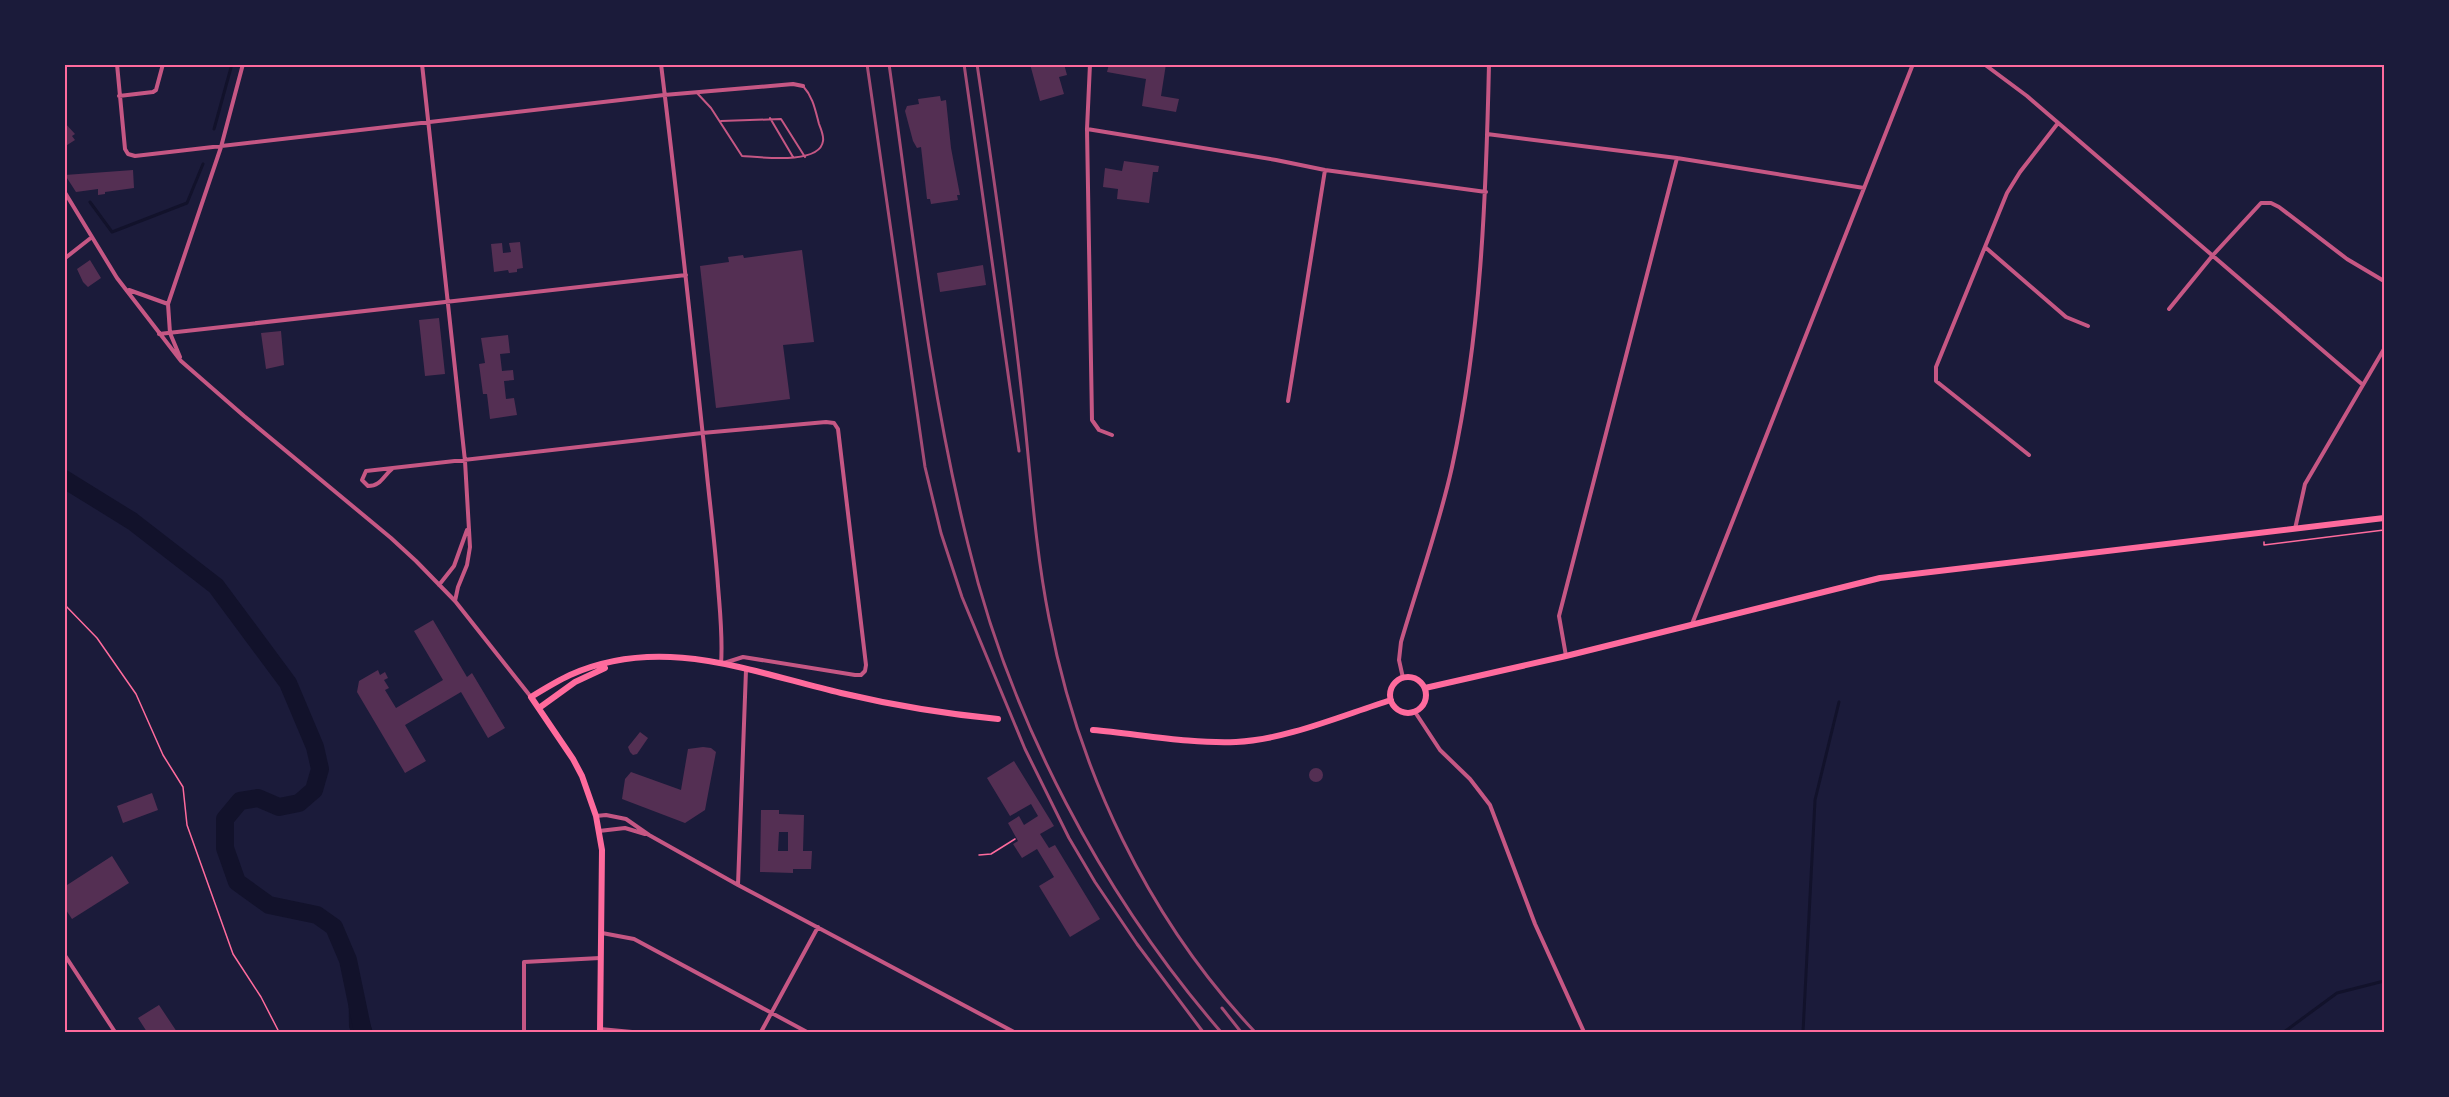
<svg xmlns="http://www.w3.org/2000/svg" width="2449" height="1097" font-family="'Titillium Web',sans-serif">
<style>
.water{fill:#12122b}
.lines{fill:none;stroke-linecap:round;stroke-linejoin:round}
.stream{stroke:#12122b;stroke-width:3}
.river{stroke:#12122b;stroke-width:18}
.building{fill:#542f53;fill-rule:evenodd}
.path{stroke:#ff6b9d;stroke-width:1.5}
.service{stroke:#c65784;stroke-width:2}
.minor{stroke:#c65784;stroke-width:4}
.secondary{stroke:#ff6b9d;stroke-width:6}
.rail{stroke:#a44b75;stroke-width:3}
.neatline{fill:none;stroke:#ff6b9d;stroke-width:2}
</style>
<rect width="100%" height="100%" fill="#1b1b3a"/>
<path class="water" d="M 348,960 L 373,1032 L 351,1032 L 349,1027 Z"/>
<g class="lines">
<path class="stream" d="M 214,129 L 232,64
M 90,202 L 112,232 L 187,203 L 203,164
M 1803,1032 L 1815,800 L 1839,702
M 2284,1032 L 2337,993 L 2384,981"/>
<path class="river" d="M 64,479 L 132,521 L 216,586 L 288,683 L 315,747 L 320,769 L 314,790 L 299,803 L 279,807 L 258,798 L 240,801 L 225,819 L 225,848 L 237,882 L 269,905 L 317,915 L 334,927 L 348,960 L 363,1032"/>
</g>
<path class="building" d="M 1030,64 L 1064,64 L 1067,75 L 1059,77 L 1064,94 L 1040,101 Z
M 1109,64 L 1166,64 L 1161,96 L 1179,99 L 1176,112 L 1142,106 L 1146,79 L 1107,72 Z
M 940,96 L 941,101 L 946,100 L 951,148 L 960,195 L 957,195 L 958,200 L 931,204 L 930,199 L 927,199 L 921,147 L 917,148 L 913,141 L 905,111 L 907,106 L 919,104 L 918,99 Z
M 64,122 L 75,134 L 72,136 L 75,140 L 64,147 Z
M 1124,161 L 1159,166 L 1158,172 L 1153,172 L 1149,203 L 1117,199 L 1118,189 L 1103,187 L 1105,168 L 1122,171 Z
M 133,170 L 134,188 L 105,192 L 105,194 L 98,195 L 98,189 L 76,192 L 65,175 Z
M 520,242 L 523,268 L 517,269 L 517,272 L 509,273 L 508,270 L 494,272 L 491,244 L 502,243 L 503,253 L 511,252 L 509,243 Z
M 802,250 L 814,342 L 783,345 L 790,399 L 716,408 L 700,266 L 729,262 L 728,257 L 743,255 L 744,258 Z
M 90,260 L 101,278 L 88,287 L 83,282 L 77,269 Z
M 983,265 L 986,285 L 940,292 L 937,273 Z
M 439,318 L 445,374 L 425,376 L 419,320 Z
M 281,331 L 284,365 L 266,369 L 261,333 Z
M 508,335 L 510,353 L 500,354 L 502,371 L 513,370 L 514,380 L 504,381 L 506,399 L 514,398 L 517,415 L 490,419 L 487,394 L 483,394 L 479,364 L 485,363 L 481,338 Z
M 433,620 L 467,677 L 472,673 L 505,728 L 488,738 L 461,692 L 405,725 L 426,761 L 405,773 L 357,692 L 359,681 L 378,670 L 380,675 L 385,672 L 388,678 L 384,680 L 389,688 L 385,690 L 396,708 L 443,680 L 414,631 Z
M 640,732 L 648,738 L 637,754 L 633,755 L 630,752 L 628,747 Z
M 703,747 L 711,748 L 716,752 L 705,810 L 685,823 L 622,799 L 625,779 L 631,772 L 681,790 L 688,749 Z
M 1014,761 L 1054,826 L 1040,834 L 1049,848 L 1055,845 L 1100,919 L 1070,937 L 1039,886 L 1054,877 L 1037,849 L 1022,858 L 1013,844 L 1018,841 L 1008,823 L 1019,816 L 1024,825 L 1038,816 L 1031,804 L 1010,816 L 987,778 Z
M1309 775a7 7 0 1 1 14 0a7 7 0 1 1-14 0Z
M 152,793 L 158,810 L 123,823 L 117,806 Z
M 761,810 L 779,810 L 779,814 L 804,815 L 803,851 L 812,851 L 811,869 L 793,869 L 793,873 L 760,872 ZM 779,832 L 788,832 L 788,851 L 778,851 Z
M 112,856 L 129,883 L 72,919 L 64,907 L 64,887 Z
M 159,1005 L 177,1032 L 147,1032 L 138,1018 Z"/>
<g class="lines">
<path class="path" d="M 2264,542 L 2264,545 L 2384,530
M 64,604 L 97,638 L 136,694 L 163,755 L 183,787 L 187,825 L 233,954 L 261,997 L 279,1032
M 979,855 L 991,854 L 1015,839"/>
<path class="service" d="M 697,93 L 711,108 L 742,156 C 760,157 820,165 823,141 C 824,136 821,129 819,124 C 815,109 813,97 803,86
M 770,118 L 793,157
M 721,121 L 781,119 L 805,157"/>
<path class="minor" d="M 117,64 L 125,149 L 128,154 L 135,156 L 664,95 L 793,84 L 803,86
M 422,64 L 465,461 L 470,547 L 467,565 L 458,587 L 455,601
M 1090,64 L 1087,129 L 1092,420 L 1099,430 L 1112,435
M 1984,64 L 2027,96 L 2363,385
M 119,96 L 153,92 L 156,90 L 163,64
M 1087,129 L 1276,160 L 1325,170 L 1486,192
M 1487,134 L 1677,158 L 1864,188
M 64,191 L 117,278 L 181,361 L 244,416 L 391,538 L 416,561 L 455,601 L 531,697
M 1985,247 L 2066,317 L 2088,326
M 64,259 L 92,237
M 129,290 L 168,304
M 2169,309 L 2213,255 L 2261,203 L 2271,203 L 2279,207 L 2347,259 L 2384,281
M 159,334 L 686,275
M 180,357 L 170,333 L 168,304 L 221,147 L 243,64
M 1288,401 L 1325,170
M 2029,455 L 1936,381 L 1936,367 L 2007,193 L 2020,172 L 2058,123
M 392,469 C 383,476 381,486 368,486 L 362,480 L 366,471 L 702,433 L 826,422 L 834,423 L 838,429 L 866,665 L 865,671 L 861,675 L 855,675 L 743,657 L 721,664 C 723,638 720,612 718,586 C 715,542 709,498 705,455 C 691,324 677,194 661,64
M 2295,529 L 2305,484 L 2384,349
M 439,585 L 454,566 L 467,530
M 1692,624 L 1913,64
M 1566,656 L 1559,616 L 1677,158
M 1403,678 L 1399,660 L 1401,642 C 1418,584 1439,526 1452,467 C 1481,335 1486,199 1489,64
M 1415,712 L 1440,750 L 1470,779 L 1490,805 L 1535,924 L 1584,1032
M 596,816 L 606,815 L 626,819 L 649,835 L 738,885 L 1014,1032
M 599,831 L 625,828 L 645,834
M 738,885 L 746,670
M 602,933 L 634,939 L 807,1032
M 64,954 L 115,1032
M 600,1029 L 632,1032
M 524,1032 L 524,962 L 600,958
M 761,1032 L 818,927"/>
<path class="secondary" d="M1390 695a18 18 0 1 1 36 0a18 18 0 1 1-36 0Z
M 1425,688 L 1566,656 L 1880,578 L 2384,518
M 539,708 L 575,682 L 605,668
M 1093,730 C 1138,734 1192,744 1236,742 C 1285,740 1343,715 1391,700
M 600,1032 L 602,850 L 596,816 L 582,776 L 573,759 L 531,697 C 544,689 557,681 570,675 C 662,634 751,672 841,693 C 892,705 946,714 998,719"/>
<path class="rail" d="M 867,64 L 925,467 L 941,533 L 962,597 L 1025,749 L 1069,838 L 1095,882 L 1137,944 L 1203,1032
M 889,64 C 912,225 929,387 968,544 C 1010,720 1103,896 1221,1032
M 964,64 L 1019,451
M 977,64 C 993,172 1009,279 1021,387 C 1030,464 1034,542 1049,618 C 1078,771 1148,919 1255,1032
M 1222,1008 L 1241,1032"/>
</g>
<rect width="2449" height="1097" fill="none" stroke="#1b1b3a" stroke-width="132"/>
<rect x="66" y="66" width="2317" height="965" class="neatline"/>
</svg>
